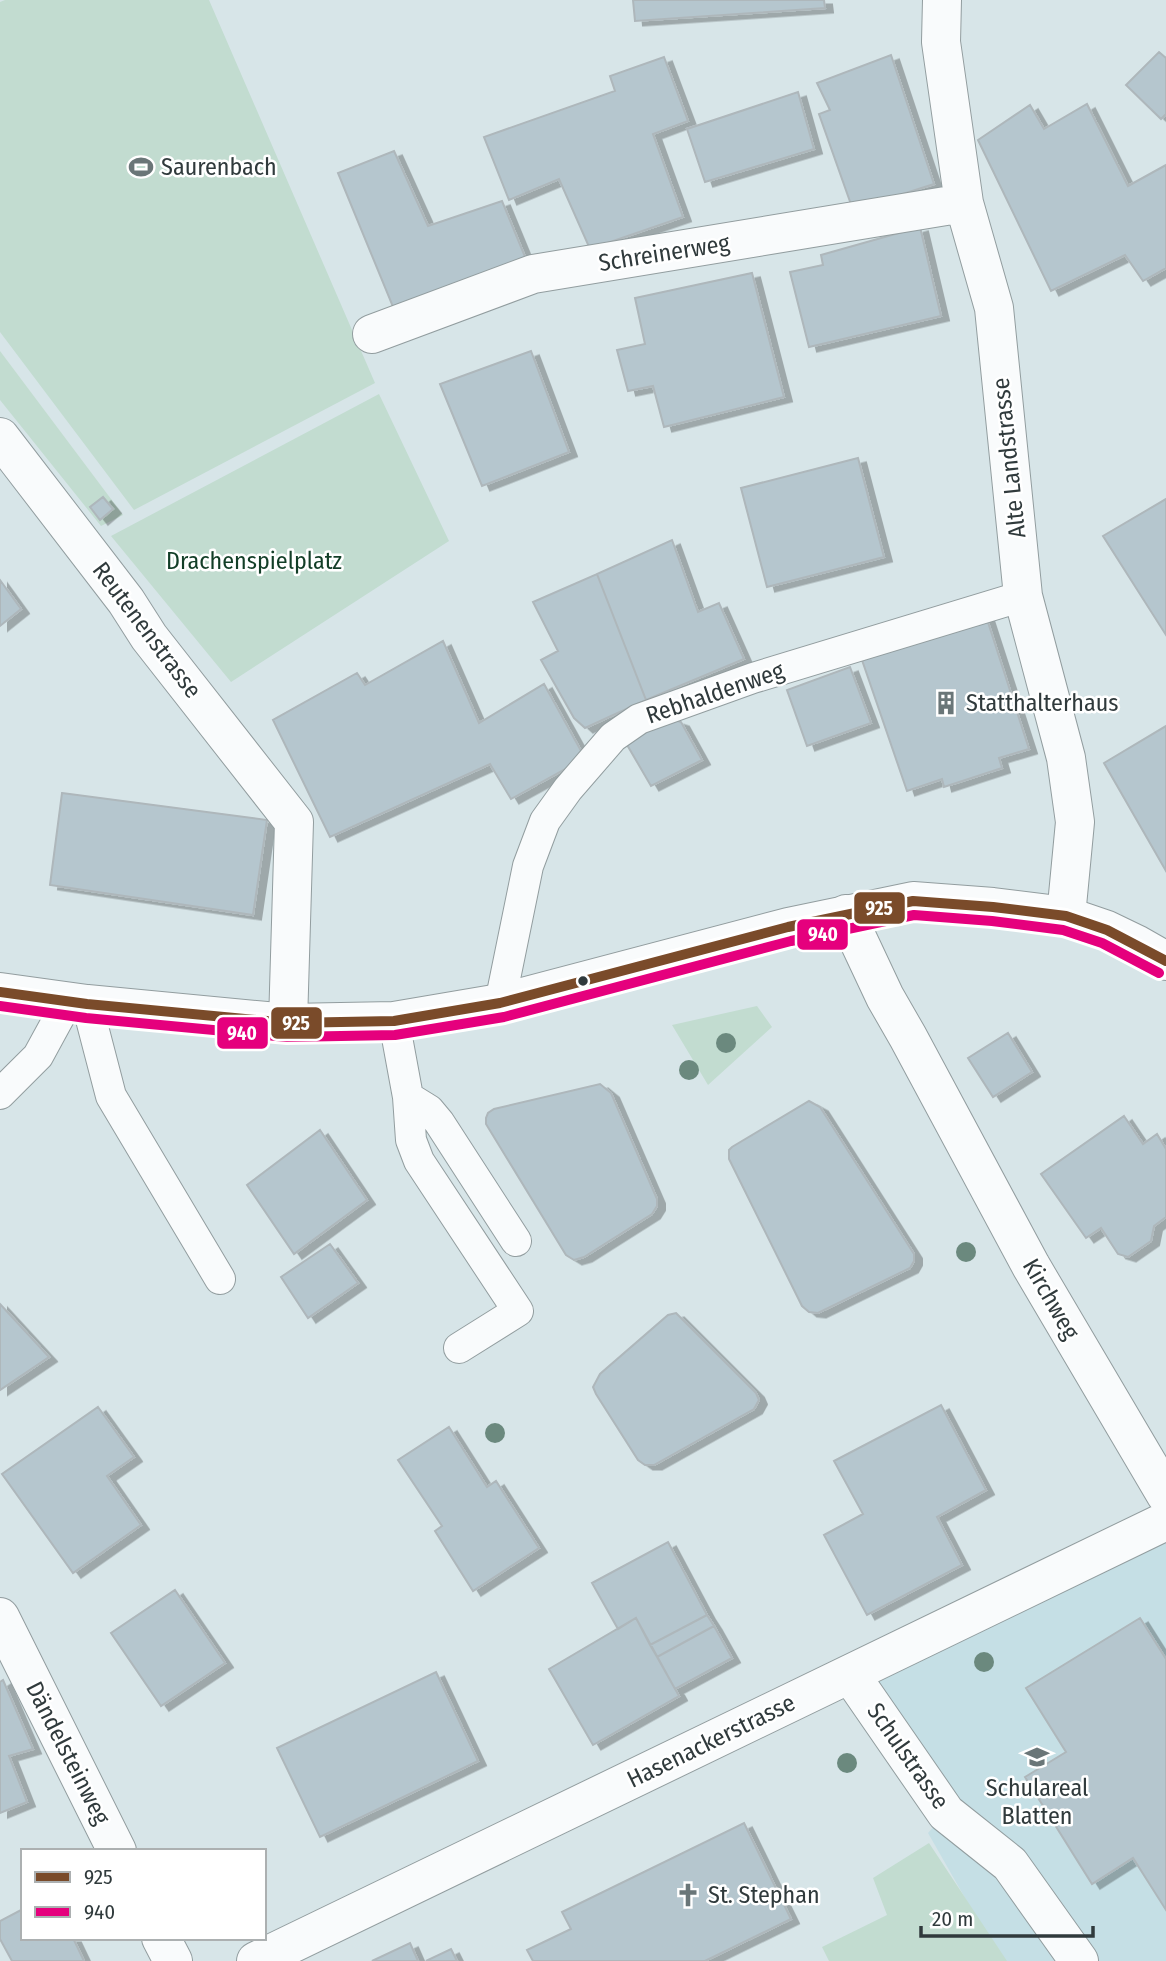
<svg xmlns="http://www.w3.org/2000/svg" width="1166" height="1961" font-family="'Fira Sans Condensed',sans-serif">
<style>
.built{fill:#c5dfe5}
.green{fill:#c2dcd0}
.building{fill:#b5c6ce;stroke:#aeb7bb;stroke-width:2;filter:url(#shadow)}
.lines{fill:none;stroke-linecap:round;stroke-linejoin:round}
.service-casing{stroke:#929d9f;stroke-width:32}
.minor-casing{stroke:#929d9f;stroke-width:40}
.tertiary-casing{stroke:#929d9f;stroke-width:40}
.service{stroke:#f9fbfc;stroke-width:30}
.minor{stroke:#f9fbfc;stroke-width:38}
.tertiary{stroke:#f9fbfc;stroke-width:38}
.bus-1-casing{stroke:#fff;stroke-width:16}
.bus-2-casing{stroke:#fff;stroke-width:16}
.bus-1{stroke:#7a4b2a;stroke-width:10}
.bus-2{stroke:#e5007d;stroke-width:10}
.tree{fill:#6b897e}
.bus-dot{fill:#303a3c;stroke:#fff;stroke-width:2.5}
.labels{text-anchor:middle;stroke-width:5;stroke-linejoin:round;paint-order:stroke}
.poi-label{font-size:24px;fill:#303a3c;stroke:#fff;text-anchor:start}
.street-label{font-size:24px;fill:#303a3c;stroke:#fff}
.park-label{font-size:24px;fill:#123e27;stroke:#fff}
.line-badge{stroke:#fff;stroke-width:2.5}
.badge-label{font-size:19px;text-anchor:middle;font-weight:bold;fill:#fff}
</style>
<defs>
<filter id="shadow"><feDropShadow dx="8" dy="4.5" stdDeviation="0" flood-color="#0004"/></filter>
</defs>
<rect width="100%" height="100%" fill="#d7e5e8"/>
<path class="built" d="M 1166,1521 L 1166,1961 L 1001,1961 L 928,1833 L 946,1813 L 850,1674 Z"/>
<path class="green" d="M 5,0 L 209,0 L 375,383 L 134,510 L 0,332 L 0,2 Z
M 0,351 L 123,515 L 101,526 L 0,400 Z
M 379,394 L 449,541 L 231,682 L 111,536 Z
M 757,1006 L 772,1027 L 708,1085 L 672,1025 Z
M 929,1843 L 1007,1961 L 829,1961 L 822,1947 L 887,1915 L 873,1878 Z"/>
<path class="building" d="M 633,0 L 824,0 L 825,8 L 635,21 Z
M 1159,52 L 1166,58 L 1166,114 L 1161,119 L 1126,85 Z
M 891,55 L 934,184 L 853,210 L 819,114 L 830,110 L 817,83 Z
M 664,57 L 688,121 L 653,134 L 683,217 L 590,249 L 559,179 L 509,200 L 484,137 L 615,91 L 610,76 Z
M 798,92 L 814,149 L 705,182 L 687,129 Z
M 1087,104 L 1128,186 L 1166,165 L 1166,268 L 1143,281 L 1125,255 L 1051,291 L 978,140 L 1030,105 L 1044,129 Z
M 394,151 L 428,226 L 502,201 L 528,264 L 398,319 L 338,173 Z
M 920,227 L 941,316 L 809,347 L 790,272 L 823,265 L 821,255 Z
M 752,273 L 784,397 L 664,427 L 653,386 L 628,391 L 617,350 L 645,344 L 635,298 Z
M 531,351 L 569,452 L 482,486 L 440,384 Z
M 858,458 L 884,557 L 767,587 L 741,488 Z
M 103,497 L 113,509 L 100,520 L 90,507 Z
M 1166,499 L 1166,635 L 1103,536 Z
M 672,540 L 698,612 L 719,603 L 744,659 L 646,700 L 597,574 Z
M 597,574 L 646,700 L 585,728 L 574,718 L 541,660 L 558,651 L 533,602 Z
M 0,580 L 21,609 L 0,626 Z
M 985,613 L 1029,749 L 999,758 L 1002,768 L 944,787 L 942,779 L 907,791 L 861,657 Z
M 443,641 L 479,723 L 544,684 L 585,758 L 511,799 L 490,764 L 330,837 L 273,720 L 357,673 L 365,685 Z
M 850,667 L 871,723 L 807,746 L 787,690 Z
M 668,718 L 681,722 L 702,760 L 651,786 L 626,743 Z
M 1166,726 L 1166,871 L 1104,763 Z
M 62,793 L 267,820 L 253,915 L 50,885 Z
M 1008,1033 L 1032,1072 L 993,1097 L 968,1058 Z
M 600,1084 L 611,1093 L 657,1199 L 657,1206 L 652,1214 L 584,1257 L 574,1260 L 566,1255 L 486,1124 L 486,1118 L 488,1113 L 494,1109 Z
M 809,1101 L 820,1107 L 914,1254 L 914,1261 L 910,1268 L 818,1313 L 809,1312 L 802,1306 L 729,1159 L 729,1150 L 732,1147 Z
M 1124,1116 L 1143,1144 L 1157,1134 L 1166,1149 L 1166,1217 L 1154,1226 L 1151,1241 L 1128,1257 L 1118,1254 L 1101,1228 L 1086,1238 L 1041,1174 Z
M 320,1130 L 367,1200 L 294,1254 L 247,1185 Z
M 330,1244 L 358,1283 L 308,1318 L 281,1277 Z
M 0,1304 L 49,1357 L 0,1390 Z
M 676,1313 L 756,1393 L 759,1400 L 754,1409 L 654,1465 L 645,1465 L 638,1460 L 596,1394 L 593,1387 L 600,1374 L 668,1315 Z
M 941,1405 L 986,1490 L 937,1517 L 962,1565 L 867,1615 L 824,1535 L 863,1514 L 834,1461 Z
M 98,1407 L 134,1457 L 107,1476 L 141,1525 L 73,1573 L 2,1474 Z
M 449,1427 L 487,1487 L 496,1481 L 539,1548 L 473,1591 L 435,1531 L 442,1526 L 398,1460 Z
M 668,1542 L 707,1615 L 650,1645 L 636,1618 L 618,1629 L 592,1583 Z
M 175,1590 L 225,1663 L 161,1706 L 111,1633 Z
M 707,1615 L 714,1626 L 657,1657 L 650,1645 Z
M 636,1618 L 679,1696 L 593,1745 L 549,1669 Z
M 1140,1618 L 1166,1659 L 1166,1910 L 1133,1858 L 1092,1884 L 1025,1777 L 1066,1752 L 1026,1688 Z
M 714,1626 L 732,1658 L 675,1689 L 657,1657 Z
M 436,1672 L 478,1761 L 320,1837 L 277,1748 Z
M 3,1680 L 33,1749 L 9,1756 L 27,1802 L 0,1813 L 0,1682 Z
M 744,1823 L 791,1919 L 705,1961 L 533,1961 L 527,1950 L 571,1929 L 562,1912 Z
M 23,1909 L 23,1938 L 73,1938 L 84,1961 L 12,1961 L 0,1939 L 0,1921 Z
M 410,1943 L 418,1961 L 372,1961 Z
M 451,1949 L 457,1961 L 426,1961 Z"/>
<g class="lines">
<g class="service-casing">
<path id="service" d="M 500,1003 L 528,866 L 545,821 L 568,789 L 613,737 L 639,719 L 753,678 L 1023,596
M 87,1004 L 111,1096 L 220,1279
M 394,1021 L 408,1097 L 411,1140 L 419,1161 L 518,1311 L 459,1348
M 0,1094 L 38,1056 L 68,1001
M 408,1097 L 429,1110 L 439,1122 L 516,1241"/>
</g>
<g class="minor-casing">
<path id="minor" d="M 942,0 L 941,42 L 964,203 L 994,308 L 1023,596 L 1066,758 L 1075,822 L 1066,916
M 372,334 L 533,274 L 964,203
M 0,437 L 126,601 L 149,637 L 294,822 L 288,1023
M 846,914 L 885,997 L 908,1037 L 1031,1266 L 1166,1495
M 0,1617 L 117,1851
M 850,1674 L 946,1813 L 1010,1864 L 1079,1961
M 161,1938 L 173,1961
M 256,1961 L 1166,1521"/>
</g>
<g class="tertiary-casing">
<path id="tertiary" d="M 0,992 L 87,1004 L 288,1023 L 394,1021 L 500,1003 L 788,927 L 913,901 L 993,907 L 1066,916 L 1107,930 L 1136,944 L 1166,961"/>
</g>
<use href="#service" class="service"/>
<use href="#minor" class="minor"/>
<use href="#tertiary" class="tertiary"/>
<g class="bus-1-casing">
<path id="bus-1" d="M 0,992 L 87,1004 L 288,1023 L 394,1021 L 500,1003 L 788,927 L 913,901 L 993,907 L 1066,916 L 1107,930 L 1166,961"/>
</g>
<g class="bus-2-casing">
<path id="bus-2" d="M 0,1006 L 86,1018 L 287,1037 L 395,1035 L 504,1017 L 791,941 L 914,915 L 992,921 L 1063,930 L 1102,943 L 1159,973"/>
</g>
<use href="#bus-1" class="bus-1"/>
<use href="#bus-2" class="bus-2"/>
</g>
<g class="tree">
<circle cx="726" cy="1043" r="10"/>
<circle cx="689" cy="1070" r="10"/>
<circle cx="966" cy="1252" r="10"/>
<circle cx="495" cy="1433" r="10"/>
<circle cx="984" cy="1662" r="10"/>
<circle cx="847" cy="1763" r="10"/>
</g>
<defs>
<g id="stadium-bare" transform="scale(1.89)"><path d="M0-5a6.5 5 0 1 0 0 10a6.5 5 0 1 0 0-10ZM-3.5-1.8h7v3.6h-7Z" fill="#6a7678" stroke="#fff" stroke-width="2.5" paint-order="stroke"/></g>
<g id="building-bare" transform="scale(1.89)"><path d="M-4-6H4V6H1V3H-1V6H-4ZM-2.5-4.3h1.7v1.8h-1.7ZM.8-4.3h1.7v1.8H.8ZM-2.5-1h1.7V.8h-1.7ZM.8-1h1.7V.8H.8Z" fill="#6a7678" stroke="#fff" stroke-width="2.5" paint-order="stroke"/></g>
<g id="school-bare" transform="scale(1.89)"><path d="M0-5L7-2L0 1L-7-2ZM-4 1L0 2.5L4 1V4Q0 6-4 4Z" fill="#6a7678" stroke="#fff" stroke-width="2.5" paint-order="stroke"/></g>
<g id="church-bare" transform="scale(1.89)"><path d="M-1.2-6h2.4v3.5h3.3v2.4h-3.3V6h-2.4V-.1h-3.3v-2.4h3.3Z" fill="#6a7678" stroke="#fff" stroke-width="2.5" paint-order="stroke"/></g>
</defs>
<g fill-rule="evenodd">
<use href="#stadium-bare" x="141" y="167"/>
<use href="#building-bare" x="946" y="703"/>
<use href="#school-bare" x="1037" y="1757"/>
<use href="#church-bare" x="688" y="1895"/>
</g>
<circle class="bus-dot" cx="583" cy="981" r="6"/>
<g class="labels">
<g class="poi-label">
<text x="161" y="175">Saurenbach</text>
<text x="966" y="711">Statthalterhaus</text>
<text x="1037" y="1796" text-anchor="middle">Schulareal<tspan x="1037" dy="28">Blatten</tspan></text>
<text x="708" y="1903">St. Stephan</text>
</g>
<g class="street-label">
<text transform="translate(664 253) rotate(-9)" y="8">Schreinerweg</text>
<text transform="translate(1009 458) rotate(-96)" y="8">Alte Landstrasse</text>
<text transform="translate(147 630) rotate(53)" y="8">Reutenenstrasse</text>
<text transform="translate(715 693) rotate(-19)" y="8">Rebhaldenweg</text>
<text transform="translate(1051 1299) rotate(60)" y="8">Kirchweg</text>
<text transform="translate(711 1741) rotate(-26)" y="8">Hasenackerstrasse</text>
<text transform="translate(68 1753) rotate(63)" y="8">Dändelsteinweg</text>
<text transform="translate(908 1756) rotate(55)" y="8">Schulstrasse</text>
</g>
<g class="park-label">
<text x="254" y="569">Drachenspielplatz</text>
</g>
</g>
<g class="line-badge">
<rect x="853" y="891" width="53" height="34" rx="7" fill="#7a4b2a"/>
<rect x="796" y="918" width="53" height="33" rx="7" fill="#e5007d"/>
<rect x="270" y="1006" width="53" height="34" rx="7" fill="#7a4b2a"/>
<rect x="216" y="1016" width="53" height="34" rx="7" fill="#e5007d"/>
</g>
<g class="badge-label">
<text x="879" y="915">925</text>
<text x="823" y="941">940</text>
<text x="296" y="1030">925</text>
<text x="242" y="1040">940</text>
</g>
<rect x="21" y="1849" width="245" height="91" fill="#ffffff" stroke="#acb0b1" stroke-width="2"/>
<rect x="35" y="1872" width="35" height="10" fill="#7a4b2a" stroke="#acb0b1" stroke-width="2"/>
<text x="84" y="1884" font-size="21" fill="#303a3c">925</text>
<rect x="35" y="1907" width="35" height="10" fill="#e5007d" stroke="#acb0b1" stroke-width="2"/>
<text x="84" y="1919" font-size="21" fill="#303a3c">940</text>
<path d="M921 1926v10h172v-10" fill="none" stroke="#303a3c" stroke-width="3.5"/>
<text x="932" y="1926" font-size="21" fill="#303a3c" stroke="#ffffff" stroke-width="5" paint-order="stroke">20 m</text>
</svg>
